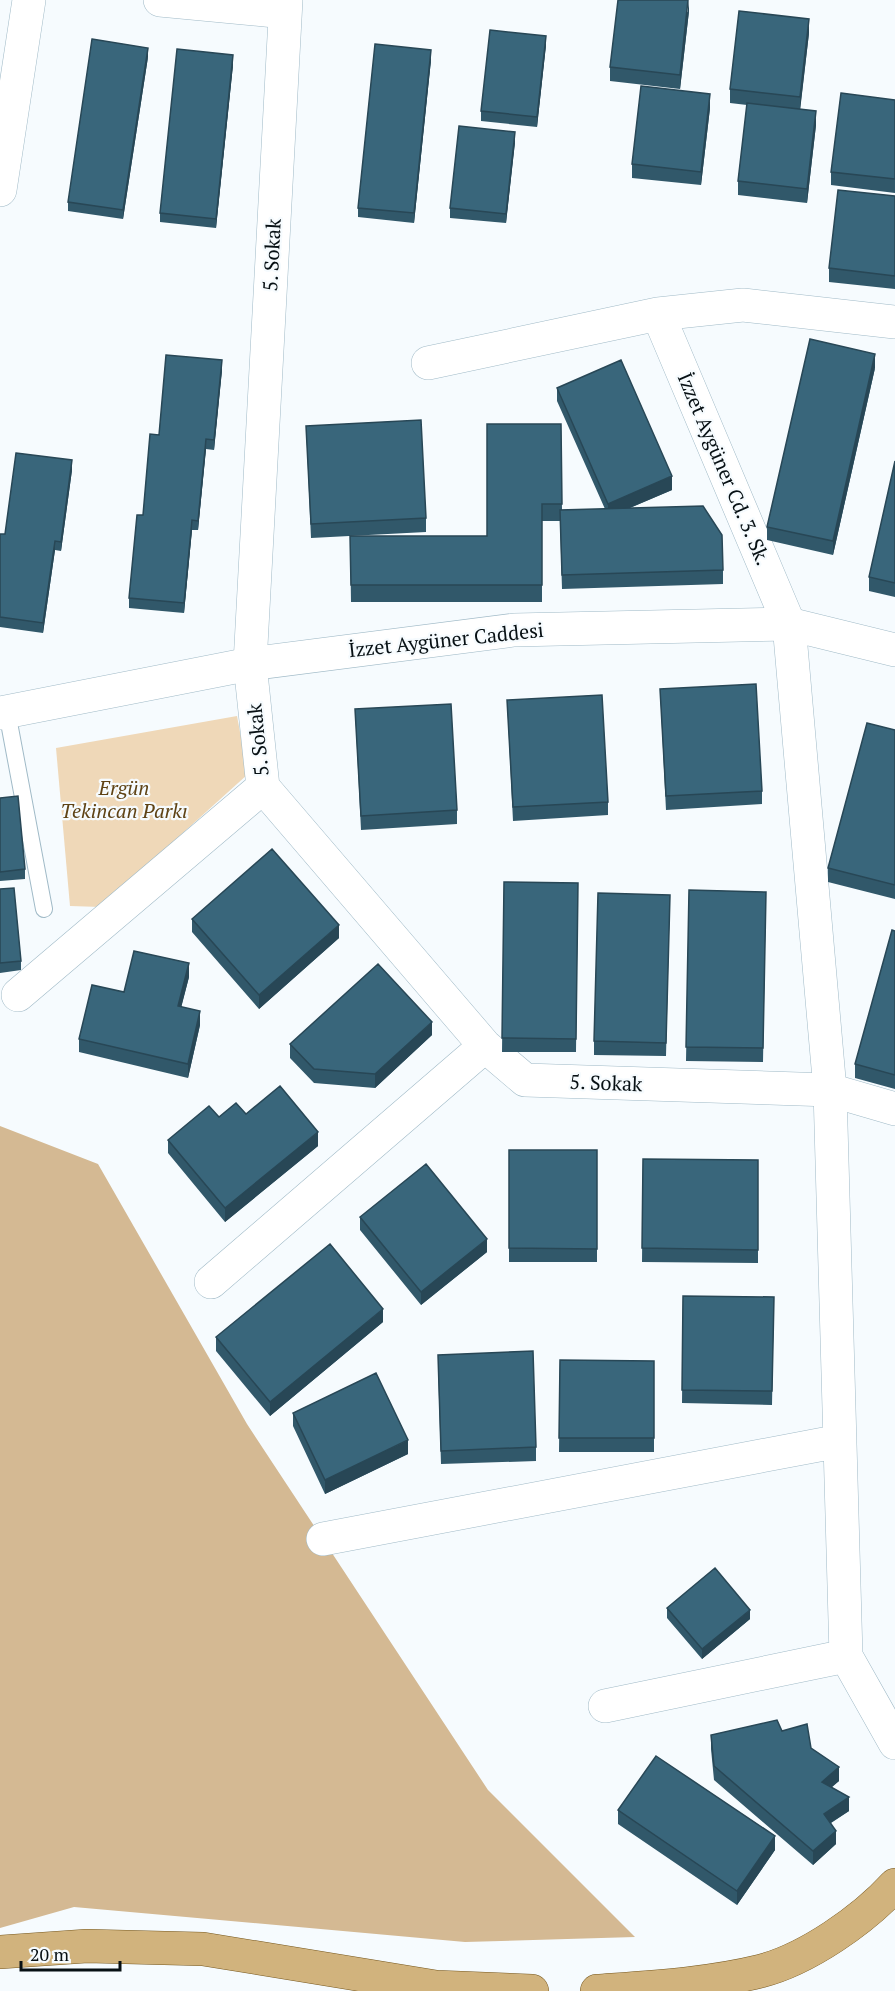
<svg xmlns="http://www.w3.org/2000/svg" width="895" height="1991" font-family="'PT Serif',serif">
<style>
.green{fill:#efd8b8}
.forest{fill:#d4b993}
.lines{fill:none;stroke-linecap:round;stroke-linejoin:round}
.lane-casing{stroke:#a0bac7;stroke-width:18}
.street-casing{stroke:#a0bac7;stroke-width:34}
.secondary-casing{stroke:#a0bac7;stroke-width:34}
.primary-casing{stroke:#775920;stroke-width:34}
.lane{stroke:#fff;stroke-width:16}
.street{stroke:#fff;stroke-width:33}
.secondary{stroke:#fff;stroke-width:33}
.primary{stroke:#d1b37d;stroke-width:33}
.wall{fill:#31586a}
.shaded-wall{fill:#284756}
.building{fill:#39667b;stroke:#284756;stroke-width:1.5}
.labels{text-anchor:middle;stroke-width:4.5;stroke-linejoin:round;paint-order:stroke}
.street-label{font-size:20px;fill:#071014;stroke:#f6fbfe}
.park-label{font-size:20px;font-style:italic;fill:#5f4315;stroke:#f6fbfe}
</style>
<rect width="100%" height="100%" fill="#f6fbfe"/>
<path class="green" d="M 237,716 L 248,774 L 101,907 L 70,906 L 56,748 Z"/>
<path class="forest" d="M 0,1126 L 98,1164 L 247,1424 L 488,1790 L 635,1937 L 465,1942 L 74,1907 L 0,1928 Z"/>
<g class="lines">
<g class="lane-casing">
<path id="lane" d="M 7,712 L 44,909"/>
</g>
<g class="street-casing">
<path id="street" d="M 160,0 L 285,12
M 286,0 L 250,664 L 263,787 L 485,1046 L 525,1080 L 830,1090 L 895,1109
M 0,190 L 29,0
M 658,314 L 789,624 L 830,1090 L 846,1656 L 895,1743
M 428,363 L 658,314 L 743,305 L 895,322
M 18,995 L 263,787
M 211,1282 L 485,1046
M 323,1539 L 840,1441
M 605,1706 L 846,1656"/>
</g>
<g class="secondary-casing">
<path id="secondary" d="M 0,713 L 250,664 L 514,630 L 789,624 L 895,650"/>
</g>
<g class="primary-casing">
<path id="primary" d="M 0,1952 L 87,1946 L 203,1949 L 436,1987 L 532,1991
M 597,1991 C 652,1987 708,1984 761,1971 C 807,1959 863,1920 895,1885"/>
</g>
<use href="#lane" class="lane"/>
<use href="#street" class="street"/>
<use href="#secondary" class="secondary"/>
<use href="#primary" class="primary"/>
</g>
<path class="wall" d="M 689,11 L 680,89 L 610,81 L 610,67 Z
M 809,33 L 800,109 L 816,125 L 807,203 L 738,195 L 738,181 L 747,105 L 730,103 L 730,89 Z
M 546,45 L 537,127 L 481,121 L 481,111 Z
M 148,57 L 123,219 L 68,211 L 68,202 Z
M 431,60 L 414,223 L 358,217 L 358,208 Z
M 233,65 L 216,228 L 160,222 L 160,213 Z
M 895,100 L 895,193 L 831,185 L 831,172 Z
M 710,108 L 701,185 L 632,178 L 632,164 Z
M 515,142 L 506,223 L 450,218 L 450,208 Z
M 895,196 L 895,289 L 829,282 L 829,268 Z
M 875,368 L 833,555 L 767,540 L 767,527 Z
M 222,370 L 214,450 L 206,449 L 198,530 L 192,530 L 184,613 L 129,608 L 129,598 L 143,515 L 159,435 Z
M 557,388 L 672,490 L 630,508 L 723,570 L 723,584 L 562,589 L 560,521 L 542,521 L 542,602 L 351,602 L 350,536 L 487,536 L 561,424 L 562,510 L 605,509 L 557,401 Z
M 306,426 L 426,518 L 426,532 L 311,538 Z
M 895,461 L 895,597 L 869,591 L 869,577 Z
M 72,470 L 61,551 L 55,550 L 43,633 L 0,627 L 0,534 L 5,534 Z
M 660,689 L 762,791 L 762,804 L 666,810 Z
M 507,700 L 608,802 L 608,815 L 513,821 Z
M 355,709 L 457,810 L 457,824 L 361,830 Z
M 895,730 L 895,899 L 828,882 L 828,868 Z
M 0,798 L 25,869 L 25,879 L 0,881 Z
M 504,882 L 578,883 L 576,1052 L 502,1052 Z
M 0,889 L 21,961 L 21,970 L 0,973 Z
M 689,890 L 766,892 L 763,1062 L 686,1061 Z
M 670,895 L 666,1056 L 594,1055 L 594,1041 Z
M 192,919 L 339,938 L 259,1009 L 192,932 Z
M 895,931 L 895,1089 L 855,1078 L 855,1064 Z
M 189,977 L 181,1007 L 200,1025 L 188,1078 L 79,1052 L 79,1039 L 124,992 Z
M 432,1035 L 375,1088 L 314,1083 L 290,1058 L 290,1044 Z
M 246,1114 L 318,1146 L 225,1222 L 168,1153 L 168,1140 L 219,1117 Z
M 509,1150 L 597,1150 L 597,1262 L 509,1262 Z
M 643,1159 L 758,1160 L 758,1263 L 642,1262 Z
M 360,1217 L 487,1252 L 421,1305 L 360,1230 Z
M 683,1296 L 774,1297 L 772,1405 L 682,1403 Z
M 383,1322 L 270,1416 L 216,1351 L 216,1337 Z
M 560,1360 L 654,1361 L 654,1452 L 559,1452 Z
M 438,1368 L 536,1447 L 536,1461 L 441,1464 Z
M 293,1413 L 408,1454 L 325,1494 L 293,1426 Z
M 667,1608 L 750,1619 L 702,1659 L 667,1618 Z
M 782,1731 L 811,1748 L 839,1781 L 831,1787 L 849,1811 L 831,1823 L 836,1844 L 813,1865 L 714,1780 L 711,1749 L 711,1735 Z
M 618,1810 L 775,1850 L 737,1905 L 618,1824 Z"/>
<path class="shaded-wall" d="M 689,0 L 689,11 L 680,89 L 680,75 Z
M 809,19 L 809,33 L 800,111 L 800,97 Z
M 546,36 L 546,45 L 537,127 L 537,117 Z
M 148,48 L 148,57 L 123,219 L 123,210 Z
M 431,50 L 431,60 L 414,223 L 414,213 Z
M 233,55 L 233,65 L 216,228 L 216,219 Z
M 710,94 L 710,108 L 701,185 L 701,172 Z
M 816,111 L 816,125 L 807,203 L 807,189 Z
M 515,132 L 515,142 L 506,223 L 506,214 Z
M 875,354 L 875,368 L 833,555 L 833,541 Z
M 222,360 L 222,370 L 214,450 L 214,440 Z
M 206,439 L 206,449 L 198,530 L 198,521 Z
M 72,460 L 72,470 L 61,551 L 61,542 Z
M 672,476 L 672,490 L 608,517 L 608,504 Z
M 192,520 L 192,530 L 184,613 L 184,603 Z
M 55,541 L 55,550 L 43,633 L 43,623 Z
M 339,925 L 339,938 L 259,1009 L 259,995 Z
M 189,963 L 189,977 L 178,1020 L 178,1006 Z
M 200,1011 L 200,1025 L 188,1078 L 188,1064 Z
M 432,1022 L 432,1035 L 375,1088 L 375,1074 Z
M 318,1132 L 318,1146 L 225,1222 L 225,1208 Z
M 487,1239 L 487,1252 L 421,1305 L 421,1292 Z
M 383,1309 L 383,1322 L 270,1416 L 270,1402 Z
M 408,1440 L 408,1454 L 325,1494 L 325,1480 Z
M 750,1610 L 750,1619 L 702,1659 L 702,1649 Z
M 839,1767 L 839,1781 L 822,1796 L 822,1782 Z
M 849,1797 L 849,1811 L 824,1827 L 824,1814 Z
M 836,1831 L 836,1844 L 813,1865 L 813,1851 Z
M 775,1836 L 775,1850 L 737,1905 L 737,1891 Z"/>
<path class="building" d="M 618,0 L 688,0 L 680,75 L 610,67 Z
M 739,11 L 809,19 L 800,97 L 730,89 Z
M 490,30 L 546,36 L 537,117 L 481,111 Z
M 92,39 L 148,48 L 123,210 L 68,202 Z
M 375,44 L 431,50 L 414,213 L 358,208 Z
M 177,49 L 233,55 L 216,219 L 160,213 Z
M 641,86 L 710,94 L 701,172 L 632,164 Z
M 841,93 L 895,100 L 895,179 L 831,172 Z
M 747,103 L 816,111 L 807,189 L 738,181 Z
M 459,126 L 515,132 L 506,214 L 450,208 Z
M 838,190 L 895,196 L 895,276 L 829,268 Z
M 810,339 L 875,354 L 833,541 L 767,527 Z
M 166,355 L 222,360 L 214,440 L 206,439 L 198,521 L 192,520 L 184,603 L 129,598 L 137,515 L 143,515 L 150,434 L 159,435 Z
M 621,360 L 672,476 L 608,504 L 557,388 Z
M 421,420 L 426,518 L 311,524 L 306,426 Z
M 487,424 L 561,424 L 562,504 L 542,504 L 542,585 L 351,585 L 350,536 L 487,536 Z
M 16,453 L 72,460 L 61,542 L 55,541 L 43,623 L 0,617 L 0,534 L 5,534 Z
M 895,461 L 895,583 L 869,577 Z
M 703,506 L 722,535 L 723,570 L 562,575 L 560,510 Z
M 756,684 L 762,791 L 666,796 L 660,689 Z
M 602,695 L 608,802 L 513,807 L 507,700 Z
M 451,704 L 457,810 L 361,816 L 355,709 Z
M 867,723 L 895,730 L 895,885 L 828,868 Z
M 18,796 L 25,869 L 0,872 L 0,798 Z
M 272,849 L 339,925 L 259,995 L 192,919 Z
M 504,882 L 578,883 L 576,1039 L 502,1038 Z
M 14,888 L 21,961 L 0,963 L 0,889 Z
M 689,890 L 766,892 L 763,1048 L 686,1047 Z
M 598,893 L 670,895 L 666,1043 L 594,1041 Z
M 892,930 L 895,931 L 895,1075 L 855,1064 Z
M 134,951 L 189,963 L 178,1006 L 200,1011 L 188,1064 L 79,1039 L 92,985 L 124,992 Z
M 378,964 L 432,1022 L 375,1074 L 314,1069 L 290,1044 Z
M 280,1086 L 318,1132 L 225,1208 L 168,1140 L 209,1106 L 219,1117 L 236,1103 L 246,1114 Z
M 509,1150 L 597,1150 L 597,1249 L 509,1248 Z
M 643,1159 L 758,1160 L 758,1250 L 642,1248 Z
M 426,1164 L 487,1239 L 421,1292 L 360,1217 Z
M 330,1244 L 383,1309 L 270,1402 L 216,1337 Z
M 683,1296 L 774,1297 L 772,1391 L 682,1390 Z
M 533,1351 L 536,1447 L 441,1451 L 438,1355 Z
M 560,1360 L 654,1361 L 654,1438 L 559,1438 Z
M 376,1373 L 408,1440 L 325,1480 L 293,1413 Z
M 715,1568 L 750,1610 L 702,1649 L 667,1608 Z
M 777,1720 L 782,1731 L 807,1724 L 811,1748 L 839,1767 L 822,1782 L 849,1797 L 824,1814 L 836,1831 L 813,1851 L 714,1766 L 711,1735 Z
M 656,1756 L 775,1836 L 737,1891 L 618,1810 Z"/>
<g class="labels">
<g class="street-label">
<text transform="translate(272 255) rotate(-87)" y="7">5. Sokak</text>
<text transform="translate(724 469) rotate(67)" y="7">İzzet Aygüner Cd. 3. Sk.</text>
<text transform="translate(446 640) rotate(-6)" y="7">İzzet Aygüner Caddesi</text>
<text transform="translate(258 740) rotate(-96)" y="7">5. Sokak</text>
<text transform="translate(606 1083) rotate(2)" y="7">5. Sokak</text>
</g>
<g class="park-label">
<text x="124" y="795">Ergün<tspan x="124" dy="23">Tekincan Parkı</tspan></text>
</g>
</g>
<path d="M21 1961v9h99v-9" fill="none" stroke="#071014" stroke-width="3"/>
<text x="30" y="1961" font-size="18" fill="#071014" stroke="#f6fbfe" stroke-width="4.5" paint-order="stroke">20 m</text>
</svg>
